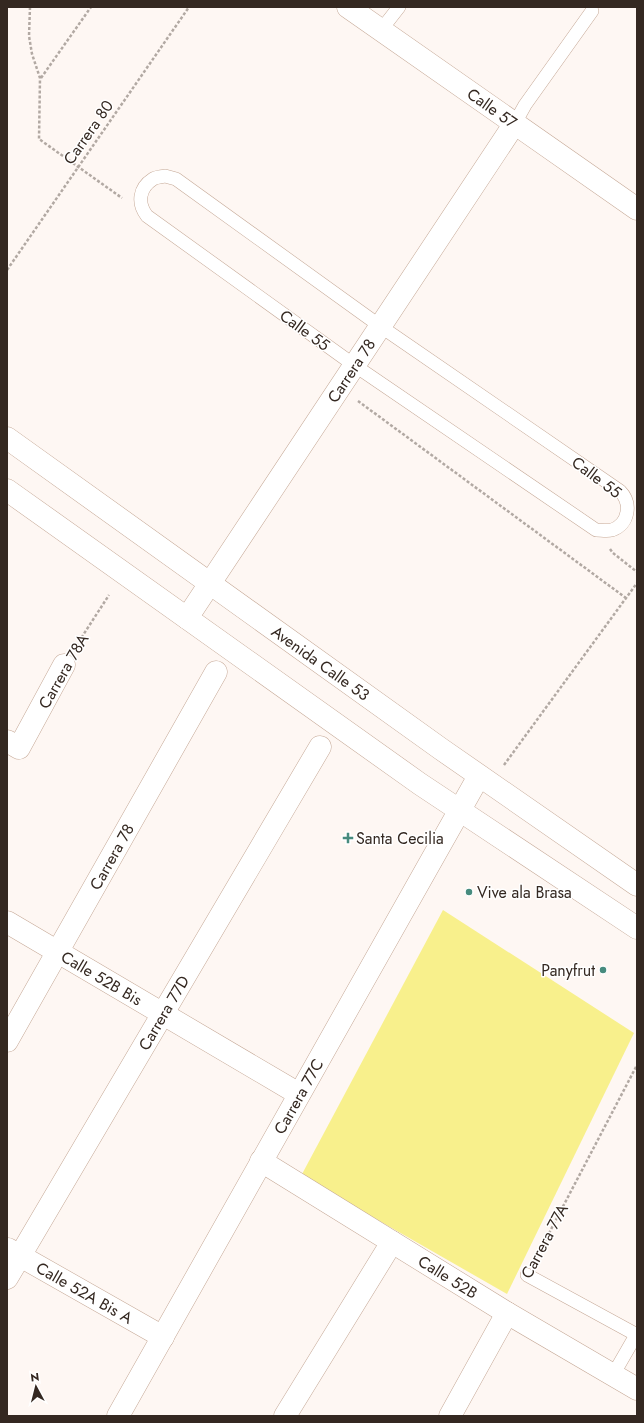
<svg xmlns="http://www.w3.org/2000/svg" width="644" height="1423" font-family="Jost,sans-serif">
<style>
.green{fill:#f8f08c}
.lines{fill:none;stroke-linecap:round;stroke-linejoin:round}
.service-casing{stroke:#c5a896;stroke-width:14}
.minor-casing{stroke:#c5a896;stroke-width:23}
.tertiary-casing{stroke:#c5a896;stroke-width:23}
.path{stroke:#b2a9a3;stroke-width:2.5;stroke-dasharray:3 2;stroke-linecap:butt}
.service{stroke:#fff;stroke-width:13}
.minor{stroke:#fff;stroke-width:22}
.tertiary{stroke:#fff;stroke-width:22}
.poi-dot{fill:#478b7e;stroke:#fff;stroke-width:1.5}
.labels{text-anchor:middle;stroke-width:3;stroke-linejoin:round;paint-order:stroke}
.street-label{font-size:16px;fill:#342821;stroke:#fff}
.poi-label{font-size:16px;fill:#342821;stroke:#fff;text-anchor:start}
</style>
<rect width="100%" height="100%" fill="#fef7f3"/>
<path class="green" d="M 443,910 L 634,1033 L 507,1294 L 301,1176 Z"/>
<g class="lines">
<g class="service-casing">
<path id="service" d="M 381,30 L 399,7
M 515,123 L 525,105 L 592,11
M 165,176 L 176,179 L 380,326 L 620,491 C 632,503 629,524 612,530 C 607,531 601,530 596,530 L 354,365 L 147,216 C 137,203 139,188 153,179 C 156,177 161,177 165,176 Z
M 527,1275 L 637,1335
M 613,1375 L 636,1335"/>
</g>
<g class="minor-casing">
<g id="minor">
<path id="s1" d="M 348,7 L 637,209"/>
<path id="s2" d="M 187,618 L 515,123"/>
<path d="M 7,741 L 19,748 L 64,665"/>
<path id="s3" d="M 7,922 L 299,1094"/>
<path id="s4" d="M 7,1041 L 216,672"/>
<path id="s5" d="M 261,1161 L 507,1313 L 637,1389"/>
<path id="s6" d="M 8,1249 L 163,1337"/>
<path id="s7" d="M 7,1278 L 320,747"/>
<path id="s8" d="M 118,1416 L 479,776"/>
<path d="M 285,1416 L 392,1242"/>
<path d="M 450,1416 L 507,1313"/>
</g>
</g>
<g class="tertiary-casing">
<g id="tertiary">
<path id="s9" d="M 7,438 L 441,749 L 637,885"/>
<path d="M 7,490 L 420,784 L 637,928"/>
</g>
</g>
<path class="path" d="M 30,7 L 29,36 L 32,54 L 40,78 L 39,139 L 122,198
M 41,78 L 91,7
M 7,270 L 189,7
M 358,401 L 626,598
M 610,549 L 613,553 L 637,572
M 76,646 L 109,595
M 504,765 L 637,583
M 535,1260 L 637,1065"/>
<use href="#service" class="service"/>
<use href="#minor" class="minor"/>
<use href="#tertiary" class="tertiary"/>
</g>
<g class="poi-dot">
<path d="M346 832h4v4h4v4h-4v4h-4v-4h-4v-4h4z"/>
<circle cx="469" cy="892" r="4"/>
<circle cx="603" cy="970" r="4"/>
</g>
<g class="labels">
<g class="street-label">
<text dy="6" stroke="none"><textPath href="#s1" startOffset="176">Calle 57</textPath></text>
<text transform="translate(88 132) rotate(-55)" y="6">Carrera 80</text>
<text transform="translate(305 330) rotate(36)" y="6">Calle 55</text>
<text dy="6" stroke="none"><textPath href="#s2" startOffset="297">Carrera 78</textPath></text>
<text transform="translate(597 477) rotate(37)" y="6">Calle 55</text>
<text dy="6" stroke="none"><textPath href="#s9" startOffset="386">Avenida Calle 53</textPath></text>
<text transform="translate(63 671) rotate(-60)" y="6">Carrera 78A</text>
<text dy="6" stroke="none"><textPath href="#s4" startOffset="212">Carrera 78</textPath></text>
<text dy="6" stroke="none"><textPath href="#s3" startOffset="110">Calle 52B Bis</textPath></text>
<text dy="6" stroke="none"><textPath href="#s7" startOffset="308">Carrera 77D</textPath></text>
<text dy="6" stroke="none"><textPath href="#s8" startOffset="367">Carrera 77C</textPath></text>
<text transform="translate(544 1241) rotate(-62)" y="6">Carrera 77A</text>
<text dy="6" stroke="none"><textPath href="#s5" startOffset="220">Calle 52B</textPath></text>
<text dy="6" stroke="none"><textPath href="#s6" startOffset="88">Calle 52A Bis A</textPath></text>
</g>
<g class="poi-label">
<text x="356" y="844">Santa Cecilia</text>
<text x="477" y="898">Vive ala Brasa</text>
<text x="595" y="976" text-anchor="end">Panyfrut</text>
</g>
</g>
<rect width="644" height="1423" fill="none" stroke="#342821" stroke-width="16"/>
<g transform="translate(36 1387) rotate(353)" stroke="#ffffff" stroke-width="3" paint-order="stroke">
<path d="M0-3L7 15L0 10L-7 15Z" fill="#342821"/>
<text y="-6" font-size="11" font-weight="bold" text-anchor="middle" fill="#342821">N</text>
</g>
</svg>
